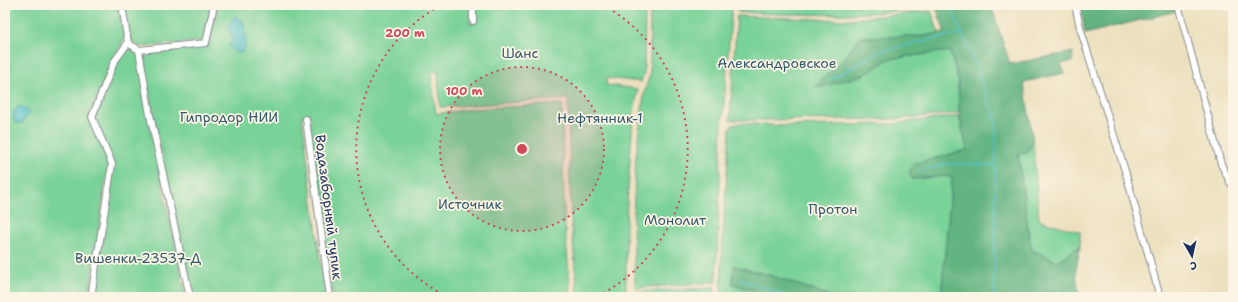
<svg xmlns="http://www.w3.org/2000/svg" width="1238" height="302" font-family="'Shantell Sans',sans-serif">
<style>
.green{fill:#79d298;stroke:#4a807b}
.forest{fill:#62b480;stroke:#3e726f}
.water{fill:#53c1c9;stroke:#377894}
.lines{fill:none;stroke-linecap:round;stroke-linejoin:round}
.stream{stroke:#53c1c9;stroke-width:1.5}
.street-casing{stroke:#84888e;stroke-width:8}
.street{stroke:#fff;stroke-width:6}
.ring{fill:none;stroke:#d1495b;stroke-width:2;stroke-dasharray:2 4}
.labels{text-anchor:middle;stroke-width:3.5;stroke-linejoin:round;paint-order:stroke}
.park-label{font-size:14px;fill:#32586c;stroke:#fcf5e5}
.street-label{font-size:14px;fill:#1b2f5e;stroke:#fcf5e5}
.centre{fill:#d1495b;stroke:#fcf5e5;stroke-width:2}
.ring-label{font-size:12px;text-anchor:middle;font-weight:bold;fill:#d1495b;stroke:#fcf5e5;stroke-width:3.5;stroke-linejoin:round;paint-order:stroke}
</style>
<rect width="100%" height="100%" fill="#fcf5e5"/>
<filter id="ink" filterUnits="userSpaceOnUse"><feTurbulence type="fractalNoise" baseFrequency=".025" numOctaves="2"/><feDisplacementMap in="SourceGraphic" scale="8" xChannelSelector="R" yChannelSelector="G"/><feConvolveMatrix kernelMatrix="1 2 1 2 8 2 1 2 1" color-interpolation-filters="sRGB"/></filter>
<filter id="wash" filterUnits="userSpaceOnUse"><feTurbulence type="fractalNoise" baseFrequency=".012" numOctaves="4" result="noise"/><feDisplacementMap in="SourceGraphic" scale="16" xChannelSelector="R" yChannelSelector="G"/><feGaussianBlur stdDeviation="0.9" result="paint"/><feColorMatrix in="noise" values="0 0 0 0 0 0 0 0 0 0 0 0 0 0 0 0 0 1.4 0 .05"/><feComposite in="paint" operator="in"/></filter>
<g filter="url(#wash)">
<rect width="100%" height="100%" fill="#ece0be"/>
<path class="green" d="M 5,5 L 118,5 L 124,40 C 110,64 101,90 88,115 L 108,163 L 89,297 L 5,297 Z
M 124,5 L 210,5 L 204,41 L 139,47 L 129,38 Z
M 218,5 L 471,5 L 470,24 L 474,23 L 476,5 L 645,5 L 644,73 L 641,82 L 607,78 L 606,85 L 638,89 L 633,116 L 626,219 L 626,297 L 578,297 L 571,220 L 568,100 L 566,99 L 440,107 L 438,71 L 431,72 L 436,114 L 471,109 L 562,104 L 564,217 L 571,297 L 333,297 L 308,115 L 302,116 L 322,275 L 327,297 L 193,297 L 154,119 L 143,54 L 208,45 Z
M 650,5 L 732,5 L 722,126 L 716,282 L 635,288 L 633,221 L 636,156 L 644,94 L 650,74 Z
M 739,5 L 928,5 L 928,7 C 863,16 803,16 738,12 Z
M 931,11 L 939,34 L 923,36 L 860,37 L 843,60 L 816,85 L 864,75 L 888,59 L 950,51 L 958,80 L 959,113 L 898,119 L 730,120 L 737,16 L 840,20 Z
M 129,48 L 139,56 L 150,128 L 186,297 L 93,297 L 114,163 L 94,118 L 115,65 Z
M 959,116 L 967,150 L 913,164 L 912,179 L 946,176 L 952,178 L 941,297 L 834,297 L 772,276 L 734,266 L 733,284 L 778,297 L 721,297 L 722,250 L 730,129 L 732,125 L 742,123 L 783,126 L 891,124 Z
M 1033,141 L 1039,220 L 1080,232 L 1080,246 L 1057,261 L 1032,250 L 1029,236 L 1018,153 L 1027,153 Z
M 714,288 L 715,297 L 631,297 L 631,292 Z"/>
<path class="forest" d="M 935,5 L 991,5 L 1010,64 L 1073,52 L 1072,62 L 1061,64 L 1065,73 L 1024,82 L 1033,141 L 1027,153 L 1018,154 L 1029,236 L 1032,250 L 1057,261 L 1080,246 L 1076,271 L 1079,297 L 941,297 L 952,178 L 946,176 L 912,179 L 909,171 L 913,164 L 967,150 L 959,113 L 958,80 L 950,51 L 888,59 L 864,75 L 818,88 L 816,85 L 843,60 L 860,37 L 923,36 L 945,32 Z
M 1081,5 L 1174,5 L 1176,11 L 1085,34 Z
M 734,266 L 772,276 L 834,297 L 778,297 L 732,284 Z"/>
<path class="water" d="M 235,16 L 244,22 C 243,34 250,43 241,53 L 235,52 L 229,45 L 233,38 L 228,26 Z
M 19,106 L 24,108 L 29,113 L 22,123 L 15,123 L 13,113 Z"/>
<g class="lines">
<path class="stream" d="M 950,5 L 973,60 L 996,121 L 994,297
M 831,79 L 881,51 L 962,33
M 919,171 L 946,164 L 994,165
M 739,278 L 789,297"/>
</g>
</g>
<g filter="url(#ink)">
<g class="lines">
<g class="street-casing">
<path id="street" d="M 122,5 L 128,43 L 139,50 L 206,43 L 214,5
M 1075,5 L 1081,31 L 1126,174 L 1160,297
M 1178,5 L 1221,164 L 1231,184 L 1233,185
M 473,21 L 473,5
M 139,50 L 150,115 L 190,297
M 306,119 L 330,297
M 91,297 L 112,164 L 92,117 L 114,62 L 128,43"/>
</g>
<use href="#street" class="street"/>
</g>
</g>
<circle cx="522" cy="149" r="82" fill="#d1495b" fill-opacity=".12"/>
<g class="ring">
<circle cx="522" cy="149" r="82"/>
<path d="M448 297A165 165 0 0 1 441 5M603 5A165 165 0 0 1 596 297"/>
</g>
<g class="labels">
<g class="park-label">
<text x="520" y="58">Шанс</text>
<text x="777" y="68">Александровское</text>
<text x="229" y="122">Гипродор НИИ</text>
<text x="600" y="123">Нефтянник-1</text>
<text x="470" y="209">Источник</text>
<text x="833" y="214">Протон</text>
<text x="675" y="225">Монолит</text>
<text x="138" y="263">Вишенки-23537-Д</text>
</g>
<g class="street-label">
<text transform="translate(329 207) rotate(83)" y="5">Водазаборный тупик</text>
</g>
</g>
<circle cx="522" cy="149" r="6" class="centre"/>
<g class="ring-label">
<text x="405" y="37">200 m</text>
<text x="464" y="95">100 m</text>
</g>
<rect width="1238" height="302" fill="none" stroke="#fcf5e5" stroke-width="20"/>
<g transform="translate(1192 256) rotate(171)" stroke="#fcf5e5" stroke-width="3" paint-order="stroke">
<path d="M0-3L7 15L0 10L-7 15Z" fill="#1b2f5e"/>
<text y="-6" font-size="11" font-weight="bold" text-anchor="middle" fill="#1b2f5e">С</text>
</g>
</svg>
